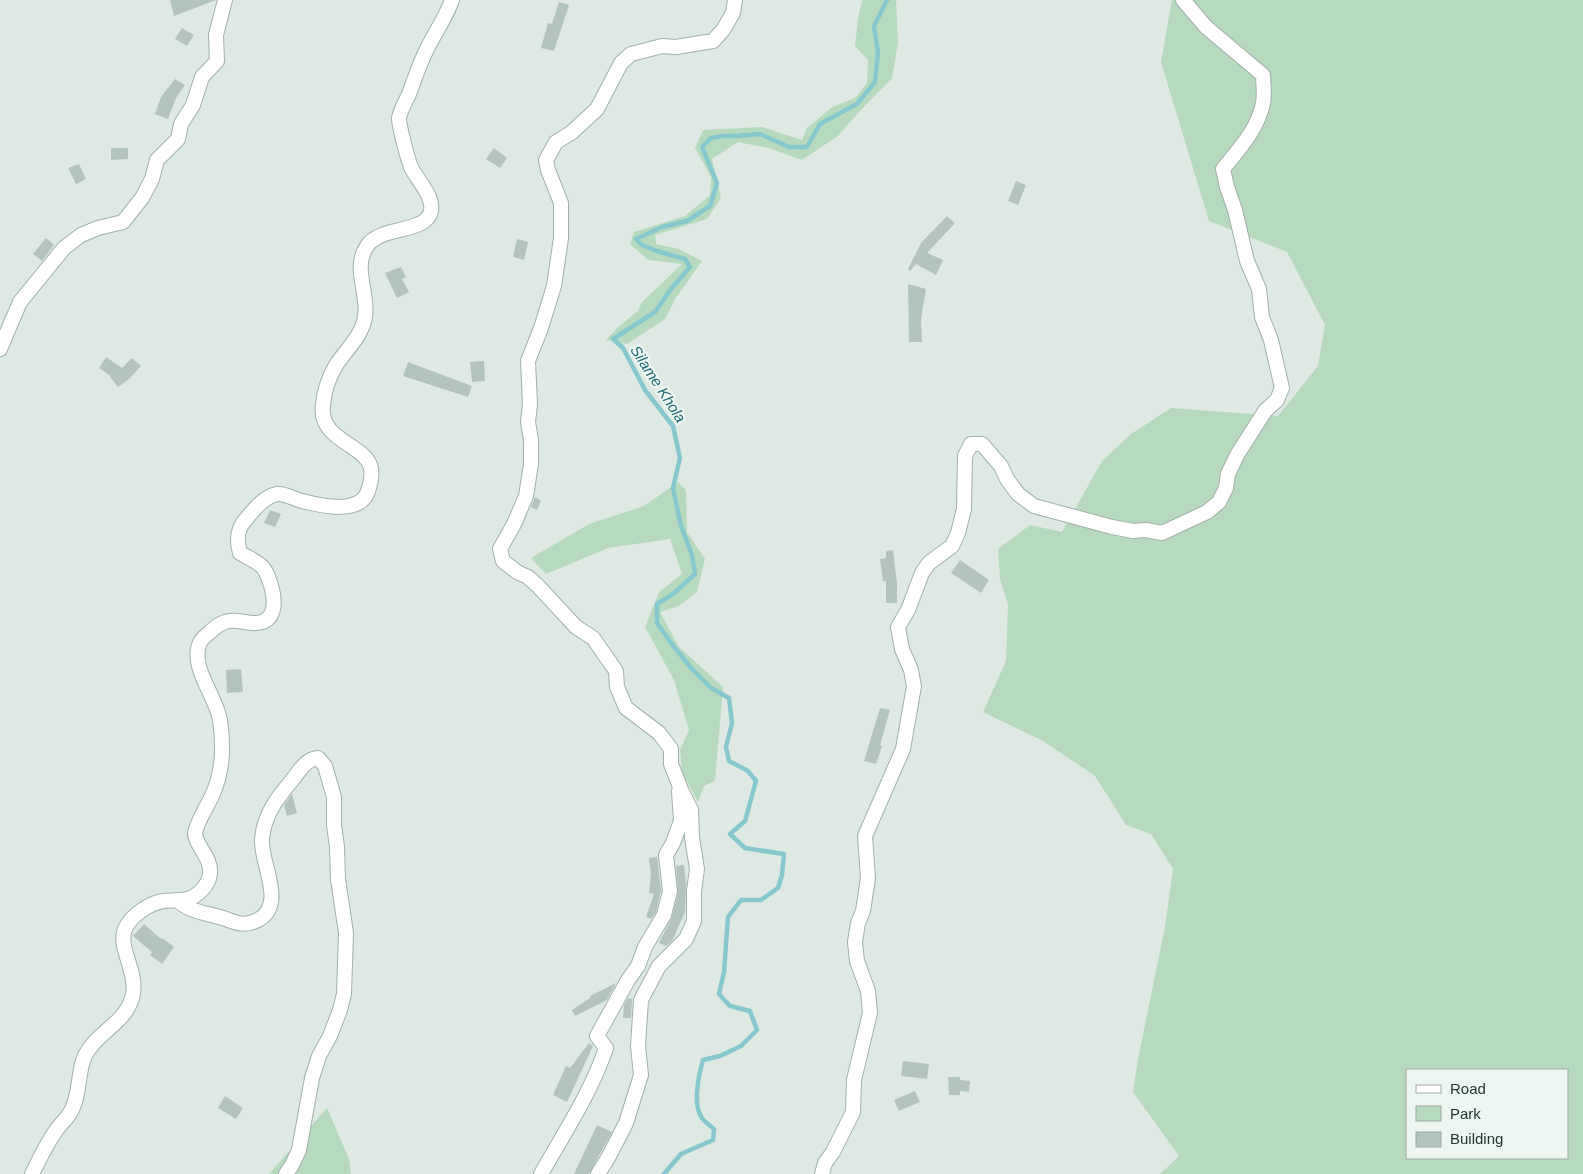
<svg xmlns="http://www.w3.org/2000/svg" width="1583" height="1174" font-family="Arial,sans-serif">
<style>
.green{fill:#b7dabe;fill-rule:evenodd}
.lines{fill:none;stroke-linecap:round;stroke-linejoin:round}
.stream{stroke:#86c8ce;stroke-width:4.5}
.building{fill:#b3c4bc}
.street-casing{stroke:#a1b0aa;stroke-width:16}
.street{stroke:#fff;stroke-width:14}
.labels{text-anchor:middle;stroke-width:4.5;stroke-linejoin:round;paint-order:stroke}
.water-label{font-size:15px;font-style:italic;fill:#1d6972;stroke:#eef6f1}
</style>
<rect width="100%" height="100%" fill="#dee9e3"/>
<path class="green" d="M 863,0 L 896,0 L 898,43 L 892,78 L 858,113 L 838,136 L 802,160 L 768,148 L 738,142 L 712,159 L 721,198 L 707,219 L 655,235 L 656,244 L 679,249 L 702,261 L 675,299 L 665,319 L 627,344 L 606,340 L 618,327 L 638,311 L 642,302 L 682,264 L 648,260 L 630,244 L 634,232 L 685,216 L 710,195 L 711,177 L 695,148 L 703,130 L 762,127 L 802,140 L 807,128 L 832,107 L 855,98 L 867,83 L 868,60 L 855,46 L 859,12 Z
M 1172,0 L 1583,0 L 1583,1174 L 1160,1174 L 1179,1156 L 1133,1092 L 1138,1059 L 1165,927 L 1173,869 L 1151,834 L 1126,825 L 1095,776 L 1043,741 L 983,712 L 1006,661 L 1008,604 L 1000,579 L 998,549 L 1030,525 L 1062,532 L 1102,461 L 1131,434 L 1171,408 L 1278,416 L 1318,366 L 1325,325 L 1287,252 L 1209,221 L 1161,62 ZM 1407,1070 L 1567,1070 L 1567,1158 L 1407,1158 Z
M 678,482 L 686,490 L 687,532 L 705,559 L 697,592 L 679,606 L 660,612 L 679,647 L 723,687 L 715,781 L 704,786 L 698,802 L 682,772 L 680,750 L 689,730 L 674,680 L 645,627 L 659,592 L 682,574 L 670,539 L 608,548 L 546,574 L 531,558 L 589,524 L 644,506 Z
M 327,1108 L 349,1159 L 351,1174 L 269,1174 Z"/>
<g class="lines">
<path class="stream" d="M 664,1174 L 681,1154 L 713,1140 L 714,1129 C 710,1125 704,1122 702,1118 C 692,1105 699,1074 703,1060 L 720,1056 L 741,1046 L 757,1030 L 750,1011 L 730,1006 L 719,994 L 724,972 L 728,917 L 741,900 L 761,900 L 778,888 L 782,875 L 784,854 L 745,848 L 730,834 L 745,821 L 756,781 L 748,771 L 729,761 L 726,747 L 732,723 L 729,698 L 711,688 L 691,668 L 671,643 L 657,623 L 657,604 L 673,594 L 695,574 L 692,555 L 681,526 L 673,488 L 680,458 L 673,426 L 645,390 L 623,348 L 613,339 L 655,312 L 671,289 L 690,267 L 685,259 L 657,251 L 642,245 L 636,239 L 662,227 L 687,221 L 710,206 L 717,183 L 702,147 L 711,138 L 722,136 L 737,136 L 760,134 L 789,147 L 807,147 L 820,124 L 857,104 L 875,82 L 878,52 L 874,26 L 887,0"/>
</g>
<path class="building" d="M 170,0 L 216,0 L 174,16 Z
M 559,2 L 569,5 L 554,51 L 541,48 L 548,23 L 552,24 Z
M 182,28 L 194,35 L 187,46 L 175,39 Z
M 175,79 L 185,85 L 176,98 L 168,119 L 155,114 L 161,97 Z
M 111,148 L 128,148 L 128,159 L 111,160 Z
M 494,148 L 507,158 L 500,168 L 486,159 Z
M 79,164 L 86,179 L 76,184 L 68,168 Z
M 1016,181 L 1026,185 L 1018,205 L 1008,201 Z
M 947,216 L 955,223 L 927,253 L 943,260 L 936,275 L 916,264 L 910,271 L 908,269 L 921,243 Z
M 46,238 L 54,245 L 42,261 L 33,254 Z
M 517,239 L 528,242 L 524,260 L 513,257 Z
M 401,267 L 406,277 L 402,279 L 409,292 L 397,298 L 385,273 Z
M 908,284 L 926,289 L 921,319 L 922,342 L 909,342 Z
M 106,357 L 122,368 L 132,358 L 141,366 L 129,379 L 118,387 L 108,374 L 99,368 Z
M 484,361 L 485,381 L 472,382 L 470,362 Z
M 408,362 L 472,386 L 468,397 L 403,376 Z
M 535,497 L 541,501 L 537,510 L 531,507 Z
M 270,510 L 281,514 L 275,527 L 264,523 Z
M 893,550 L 897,583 L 897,603 L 886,603 L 886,581 L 883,581 L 880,559 L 886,558 L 886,551 Z
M 960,560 L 989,580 L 981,593 L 951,573 Z
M 241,669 L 243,692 L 227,693 L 226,670 Z
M 880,708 L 890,710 L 880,745 L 882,746 L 876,764 L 864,761 Z
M 292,794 L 297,813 L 287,816 L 284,805 Z
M 657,857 L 661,890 L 656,912 L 651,919 L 646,917 L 654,894 L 649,893 L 651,874 L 649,858 Z
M 684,865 L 686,884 L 685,912 L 672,941 L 666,946 L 659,943 L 672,917 L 678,893 L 676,866 Z
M 144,924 L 161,939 L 162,938 L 174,947 L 162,964 L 150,955 L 152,952 L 133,936 Z
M 616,983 L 607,1000 L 575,1016 L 572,1010 L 590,998 L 590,996 Z
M 628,998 L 632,999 L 631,1018 L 623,1018 L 624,1005 Z
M 589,1043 L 593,1046 L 567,1102 L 553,1095 L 566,1066 L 570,1068 Z
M 903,1061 L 929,1064 L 927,1079 L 901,1076 Z
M 948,1077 L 960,1077 L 960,1080 L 970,1081 L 969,1092 L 960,1091 L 960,1095 L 949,1095 Z
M 915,1091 L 920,1102 L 899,1111 L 894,1100 Z
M 225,1096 L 243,1108 L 236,1119 L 218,1108 Z
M 597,1125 L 612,1132 L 589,1174 L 574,1174 Z"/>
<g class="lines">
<g class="street-casing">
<path id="street" d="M 0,349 L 20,302 L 64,248 L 81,235 L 98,228 L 123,222 L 142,198 L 152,179 L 157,160 L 178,139 L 181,124 L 193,105 L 202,77 L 217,61 L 216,35 L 225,0
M 177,900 C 191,913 209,913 226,919 C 238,924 246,926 258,920 C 287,904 260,863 262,839 C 264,814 278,797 293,779 C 300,770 306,759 318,758 L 325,766 L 334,797 L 334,825 L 337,847 L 338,879 L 346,933 L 344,994 L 340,1010 L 330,1036 L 319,1056 L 312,1078 L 299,1150 L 292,1165 L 286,1174
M 32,1174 C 39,1160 46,1145 55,1132 C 59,1125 66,1120 70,1113 C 82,1094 76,1066 89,1049 C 102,1030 125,1022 132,998 C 140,972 114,945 127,925 C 134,914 150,903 163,901 C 171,900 179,901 187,899 C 197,897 209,885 210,874 C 212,858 196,846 195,834 C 195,826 207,806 211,798 C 223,773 224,748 220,720 C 216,696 191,669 199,645 C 200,640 205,636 209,633 C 214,628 219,624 225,622 C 236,618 246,624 257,623 C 276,621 275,602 272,589 C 265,563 261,565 240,553 C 236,539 237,528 247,518 C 254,509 265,496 277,494 C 285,493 294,499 302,501 C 322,506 363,516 369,488 C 371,481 373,472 370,465 C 362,444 318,439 323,405 C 324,392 329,377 336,365 C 346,350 362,336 365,317 C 369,294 352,267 367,246 C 381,225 426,234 431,211 C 434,196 417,180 411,167 C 408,160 399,126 399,118 C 400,111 406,101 409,94 C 415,78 420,62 428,47 C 436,31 446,17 452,0
M 541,1174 C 564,1133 591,1093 606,1048 L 597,1036 L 628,980 L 638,966 L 645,947 L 664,915 L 670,891 L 666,855 L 673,843 L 681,821 L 679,791
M 598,1174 L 608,1158 L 626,1123 L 641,1075 L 638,1046 L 641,1000 L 659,966 L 686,939 L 694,921 L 694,891 L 697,869 L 692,838 L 691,810 L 682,792 L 671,764 L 671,749 L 659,733 L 626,708 L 617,687 L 616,671 L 593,638 L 576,627 L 538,586 L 528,577 L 517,572 L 503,561 L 500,549 L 514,524 L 526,496 L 531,464 L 531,440 L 528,422 L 530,404 L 528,361 L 541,328 L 554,286 L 561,238 L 561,203 L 548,170 L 546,160 L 556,142 L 571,133 L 597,109 L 621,63 L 631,54 L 643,51 L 662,46 L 676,47 L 713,41 L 723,30 L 733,13 L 735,0
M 822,1174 L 825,1163 L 833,1152 L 853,1112 L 854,1080 L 870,1013 L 868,991 L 857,961 L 855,942 L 858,923 L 863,911 L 868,878 L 865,836 L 903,749 L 914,686 L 911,670 L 902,649 L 898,627 L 908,610 L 922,573 L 929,563 L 952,546 L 958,533 L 964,509 L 965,456 L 971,444 L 982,444 L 1001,466 L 1007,479 L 1018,494 L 1034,506 L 1112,527 L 1133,531 L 1146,530 L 1162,533 L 1207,512 L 1219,502 L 1226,488 L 1228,474 L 1237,455 L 1265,411 L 1277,400 L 1282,388 L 1271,340 L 1262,317 L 1259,289 L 1247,261 L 1235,210 L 1227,187 L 1223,169 C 1239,149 1258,129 1263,103 C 1265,94 1263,84 1263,75 L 1206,27 L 1183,0"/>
</g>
<use href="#street" class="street"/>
</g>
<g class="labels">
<g class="water-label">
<text transform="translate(658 384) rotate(57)" y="5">Silame Khola</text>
</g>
</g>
<rect x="1406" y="1069" width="162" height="90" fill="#eef6f1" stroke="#9caaa4"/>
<rect x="1416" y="1085" width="25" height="8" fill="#ffffff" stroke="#9caaa4"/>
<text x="1450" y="1094" font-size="15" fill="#203830">Road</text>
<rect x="1416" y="1106" width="25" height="15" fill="#b7dabe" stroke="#9caaa4"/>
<text x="1450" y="1119" font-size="15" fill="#203830">Park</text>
<rect x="1416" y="1132" width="25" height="15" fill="#b3c4bc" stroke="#9caaa4"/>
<text x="1450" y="1144" font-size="15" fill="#203830">Building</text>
</svg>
